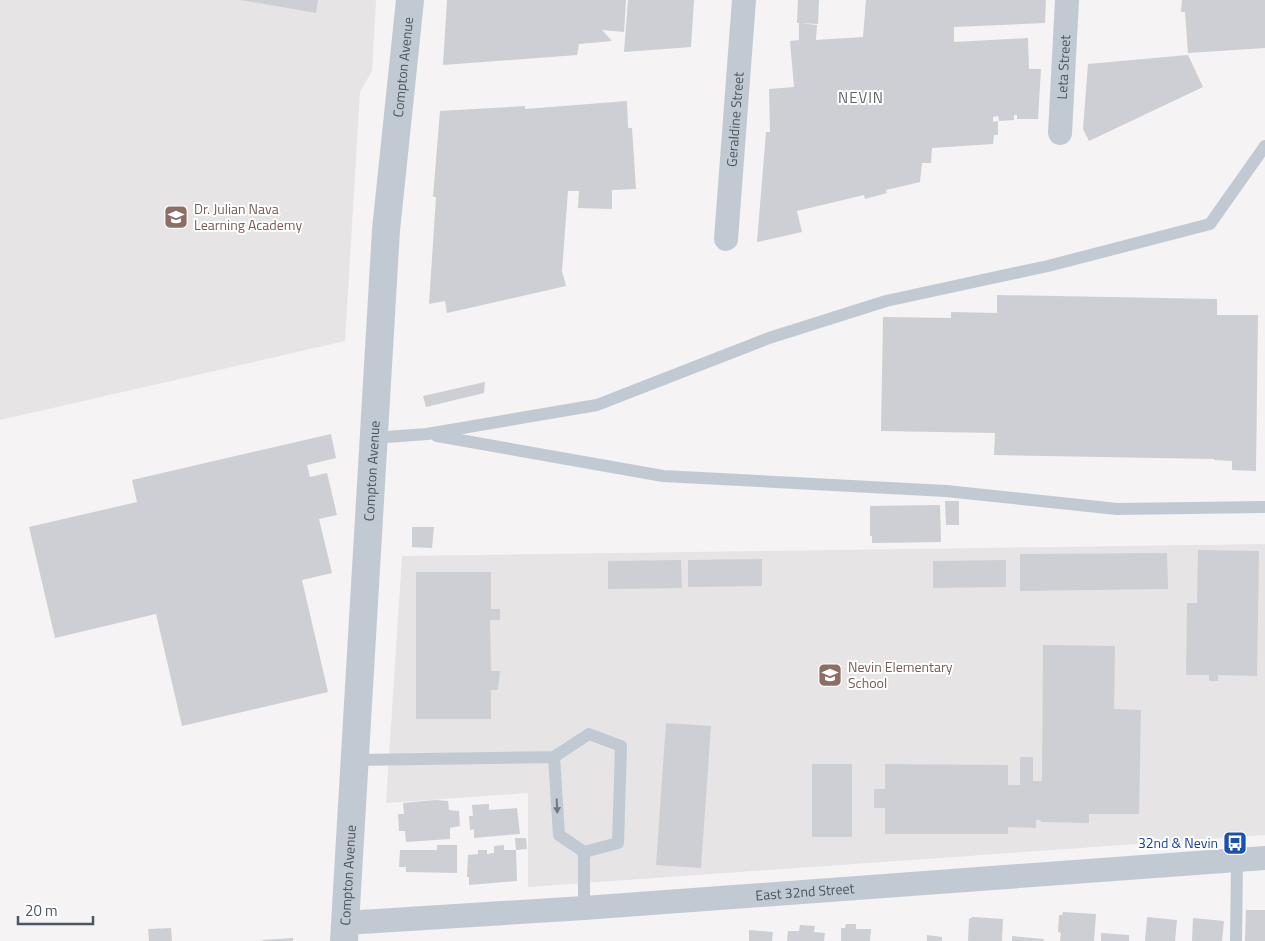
<svg xmlns="http://www.w3.org/2000/svg" width="1265" height="941" font-family="'Titillium Web',sans-serif">
<style>
.education{fill:#e6e4e5}
.building{fill:#cdcfd5}
.lines{fill:none;stroke-linecap:round;stroke-linejoin:round}
.service{stroke:#c1cad2;stroke-width:12}
.minor{stroke:#c1cad2;stroke-width:24}
.tertiary{stroke:#c1cad2;stroke-width:28}
.oneway{fill:#6e7983}
.labels{text-anchor:middle;stroke-width:4;stroke-linejoin:round;paint-order:stroke}
.street-label{font-size:14px;fill:#4a5661;stroke:#fff}
.education-label{font-size:14px;fill:#785e54;stroke:#fff;text-anchor:start}
.transit-label{font-size:14px;fill:#164399;stroke:#fff;text-anchor:end}
.neighbourhood-label{font-size:15px;letter-spacing:1px;fill:#5f6368;stroke:#fff}
</style>
<rect width="100%" height="100%" fill="#f5f3f3"/>
<path class="education" d="M 0,0 L 376,0 L 372,71 L 360,92 L 345,341 L 0,420 Z
M 1265,544 L 1265,835 L 528,887 L 528,793 L 386,803 L 402,556 Z"/>
<path class="building" d="M 241,0 L 318,0 L 316,13 Z
M 447,0 L 626,0 L 624,32 L 602,30 L 612,41 L 579,44 L 577,55 L 443,65 Z
M 628,0 L 694,0 L 691,47 L 624,52 Z
M 798,0 L 819,0 L 818,24 L 797,23 Z
M 866,0 L 1046,0 L 1045,23 L 954,27 L 954,42 L 1028,38 L 1029,69 L 1041,69 L 1038,119 L 1017,119 L 1017,115 L 1014,115 L 1014,120 L 999,121 L 998,116 L 993,117 L 993,122 L 998,121 L 998,135 L 994,135 L 993,144 L 932,148 L 931,163 L 922,163 L 920,182 L 886,190 L 887,193 L 865,199 L 864,195 L 797,211 L 802,232 L 757,242 L 766,132 L 770,132 L 769,89 L 794,87 L 790,41 L 799,40 L 799,23 L 817,25 L 816,40 L 863,37 Z
M 1182,0 L 1265,0 L 1265,48 L 1188,53 L 1185,12 L 1181,12 Z
M 1188,55 L 1203,87 L 1089,141 L 1083,129 L 1088,64 Z
M 627,101 L 628,128 L 632,128 L 636,189 L 612,190 L 612,209 L 578,208 L 579,191 L 568,191 L 562,271 L 566,286 L 447,313 L 445,301 L 429,304 L 436,197 L 433,197 L 440,111 L 525,106 L 525,109 Z
M 997,295 L 1217,299 L 1217,315 L 1258,315 L 1256,471 L 1232,470 L 1232,461 L 1214,460 L 1214,459 L 994,455 L 995,433 L 881,431 L 883,317 L 951,318 L 951,312 L 997,313 Z
M 485,382 L 484,393 L 426,407 L 423,396 Z
M 331,434 L 336,458 L 307,465 L 310,477 L 327,473 L 337,515 L 319,519 L 332,573 L 302,580 L 328,692 L 182,726 L 156,614 L 55,638 L 29,527 L 137,502 L 132,480 Z
M 945,501 L 959,501 L 959,525 L 946,525 Z
M 940,505 L 941,542 L 872,543 L 872,536 L 870,536 L 870,506 Z
M 412,527 L 434,527 L 432,548 L 412,547 Z
M 1198,550 L 1259,551 L 1257,676 L 1218,675 L 1218,681 L 1209,681 L 1209,675 L 1186,675 L 1187,603 L 1197,603 Z
M 1167,553 L 1168,589 L 1020,591 L 1020,554 Z
M 762,559 L 762,586 L 688,587 L 688,560 Z
M 681,560 L 682,588 L 608,589 L 608,561 Z
M 1006,560 L 1006,587 L 933,588 L 933,561 Z
M 416,572 L 491,572 L 491,609 L 500,609 L 500,620 L 490,620 L 491,671 L 500,671 L 498,690 L 491,690 L 491,719 L 416,719 Z
M 1043,645 L 1115,646 L 1114,709 L 1141,710 L 1139,814 L 1089,814 L 1089,823 L 1041,822 L 1041,820 L 1036,820 L 1036,828 L 1008,827 L 1008,834 L 885,834 L 885,808 L 874,808 L 874,789 L 885,789 L 885,764 L 1008,765 L 1008,785 L 1020,785 L 1020,757 L 1033,757 L 1033,781 L 1042,781 Z
M 666,723 L 711,726 L 701,868 L 656,865 Z
M 812,764 L 852,764 L 852,837 L 812,837 Z
M 435,800 L 448,801 L 449,810 L 459,811 L 460,826 L 450,828 L 450,839 L 406,842 L 405,831 L 399,831 L 398,814 L 404,814 L 403,803 Z
M 489,804 L 489,810 L 517,808 L 520,834 L 474,838 L 474,829 L 470,830 L 469,816 L 473,816 L 472,805 Z
M 515,838 L 526,838 L 527,849 L 516,850 L 517,881 L 469,885 L 469,877 L 467,877 L 468,855 L 478,854 L 478,850 L 487,850 L 487,854 L 494,853 L 494,846 L 504,845 L 504,850 L 516,850 Z
M 437,845 L 457,845 L 457,873 L 406,872 L 406,867 L 399,867 L 400,850 L 437,850 Z
M 1246,910 L 1265,910 L 1265,941 L 1245,941 Z
M 1063,912 L 1096,914 L 1094,941 L 1060,941 L 1061,933 L 1058,932 L 1059,915 L 1062,915 Z
M 973,917 L 1003,919 L 1002,941 L 968,941 L 969,919 Z
M 1147,917 L 1177,920 L 1175,941 L 1145,941 Z
M 1193,918 L 1224,921 L 1222,941 L 1192,941 Z
M 846,924 L 856,924 L 856,929 L 871,929 L 870,941 L 841,941 L 841,928 L 845,928 Z
M 800,925 L 815,926 L 814,932 L 825,933 L 824,941 L 787,941 L 788,931 L 799,931 Z
M 171,928 L 172,941 L 149,941 L 148,929 Z
M 749,930 L 773,932 L 772,941 L 749,941 Z
M 1101,933 L 1129,935 L 1129,941 L 1101,941 Z
M 927,935 L 942,937 L 942,941 L 927,941 Z
M 1012,936 L 1044,939 L 1043,941 L 1012,941 Z
M 293,938 L 293,941 L 263,941 L 262,940 Z"/>
<g class="lines">
<path class="service" d="M 437,436 L 663,476 L 946,491 L 1117,509 L 1265,507
M 373,438 L 427,434 L 597,405 L 769,338 L 886,301 L 1048,266 L 1210,224 L 1265,146
M 355,760 L 554,757 L 589,734 L 621,746 L 618,843 L 584,852 L 559,835 L 554,757
M 584,908 L 584,852
M 1236,941 L 1237,861"/>
<g class="minor">
<path id="s1" d="M 1060,133 L 1067,0"/>
<path id="s2" d="M 726,239 L 744,0"/>
<path id="s3" d="M 345,923 L 584,908 L 1265,858"/>
</g>
<path class="tertiary" id="s4" d="M 344,941 L 386,230 L 410,0"/>
</g>
<defs><path id="oneway-solid" d="M-6-.8H1V-3.2L6.5 0L1 3.2V.8H-6Z" transform="scale(1.25)"/></defs>
<use class="oneway" href="#oneway-solid" transform="translate(557 806) rotate(87)"/>
<defs>
<g id="school-square" transform="scale(1.25)"><rect x="-9" y="-9" width="18" height="18" rx="4" fill="#8d6e63" stroke="#fff"/><path d="M0-5L7-2L0 1L-7-2ZM-4 1L0 2.5L4 1V4Q0 6-4 4Z" fill="#fff"/></g>
<g id="bus-square" transform="scale(1.25)"><rect x="-9" y="-9" width="18" height="18" rx="4" fill="#1a4fb4" stroke="#fff"/><path d="M-5-6H5V4H4V6H2V4H-2V6H-4V4H-5ZM-3.5-4V0h7V-4ZM-3.5 1.2v1.5H-2V1.2ZM2 1.2v1.5H3.5V1.2Z" fill="#fff"/></g>
</defs>
<g fill-rule="evenodd">
<use href="#school-square" x="176" y="217"/>
<use href="#school-square" x="830" y="675"/>
<use href="#bus-square" x="1235" y="843"/>
</g>
<g class="labels">
<g class="street-label">
<text dy="5" stroke="none"><textPath href="#s4" startOffset="876">Compton Avenue</textPath></text>
<text dy="5" stroke="none"><textPath href="#s1" startOffset="66">Leta Street</textPath></text>
<text dy="5" stroke="none"><textPath href="#s2" startOffset="120">Geraldine Street</textPath></text>
<text dy="5" stroke="none"><textPath href="#s4" startOffset="471">Compton Avenue</textPath></text>
<text dy="5" stroke="none"><textPath href="#s4" startOffset="66">Compton Avenue</textPath></text>
<text dy="5" stroke="none"><textPath href="#s3" startOffset="461">East 32nd Street</textPath></text>
</g>
<g class="education-label">
<text x="194" y="214">Dr. Julian Nava<tspan x="194" dy="16">Learning Academy</tspan></text>
<text x="848" y="672">Nevin Elementary<tspan x="848" dy="16">School</tspan></text>
</g>
<g class="transit-label">
<text x="1218" y="848">32nd &amp; Nevin</text>
</g>
<g class="neighbourhood-label">
<text x="861" y="103">NEVIN</text>
</g>
</g>
<path d="M18 916v8h75v-8" fill="none" stroke="#4a5661" stroke-width="2.5"/>
<text x="25" y="916" font-size="15" fill="#4a5661" stroke="#ffffff" stroke-width="4" paint-order="stroke">20 m</text>
</svg>
